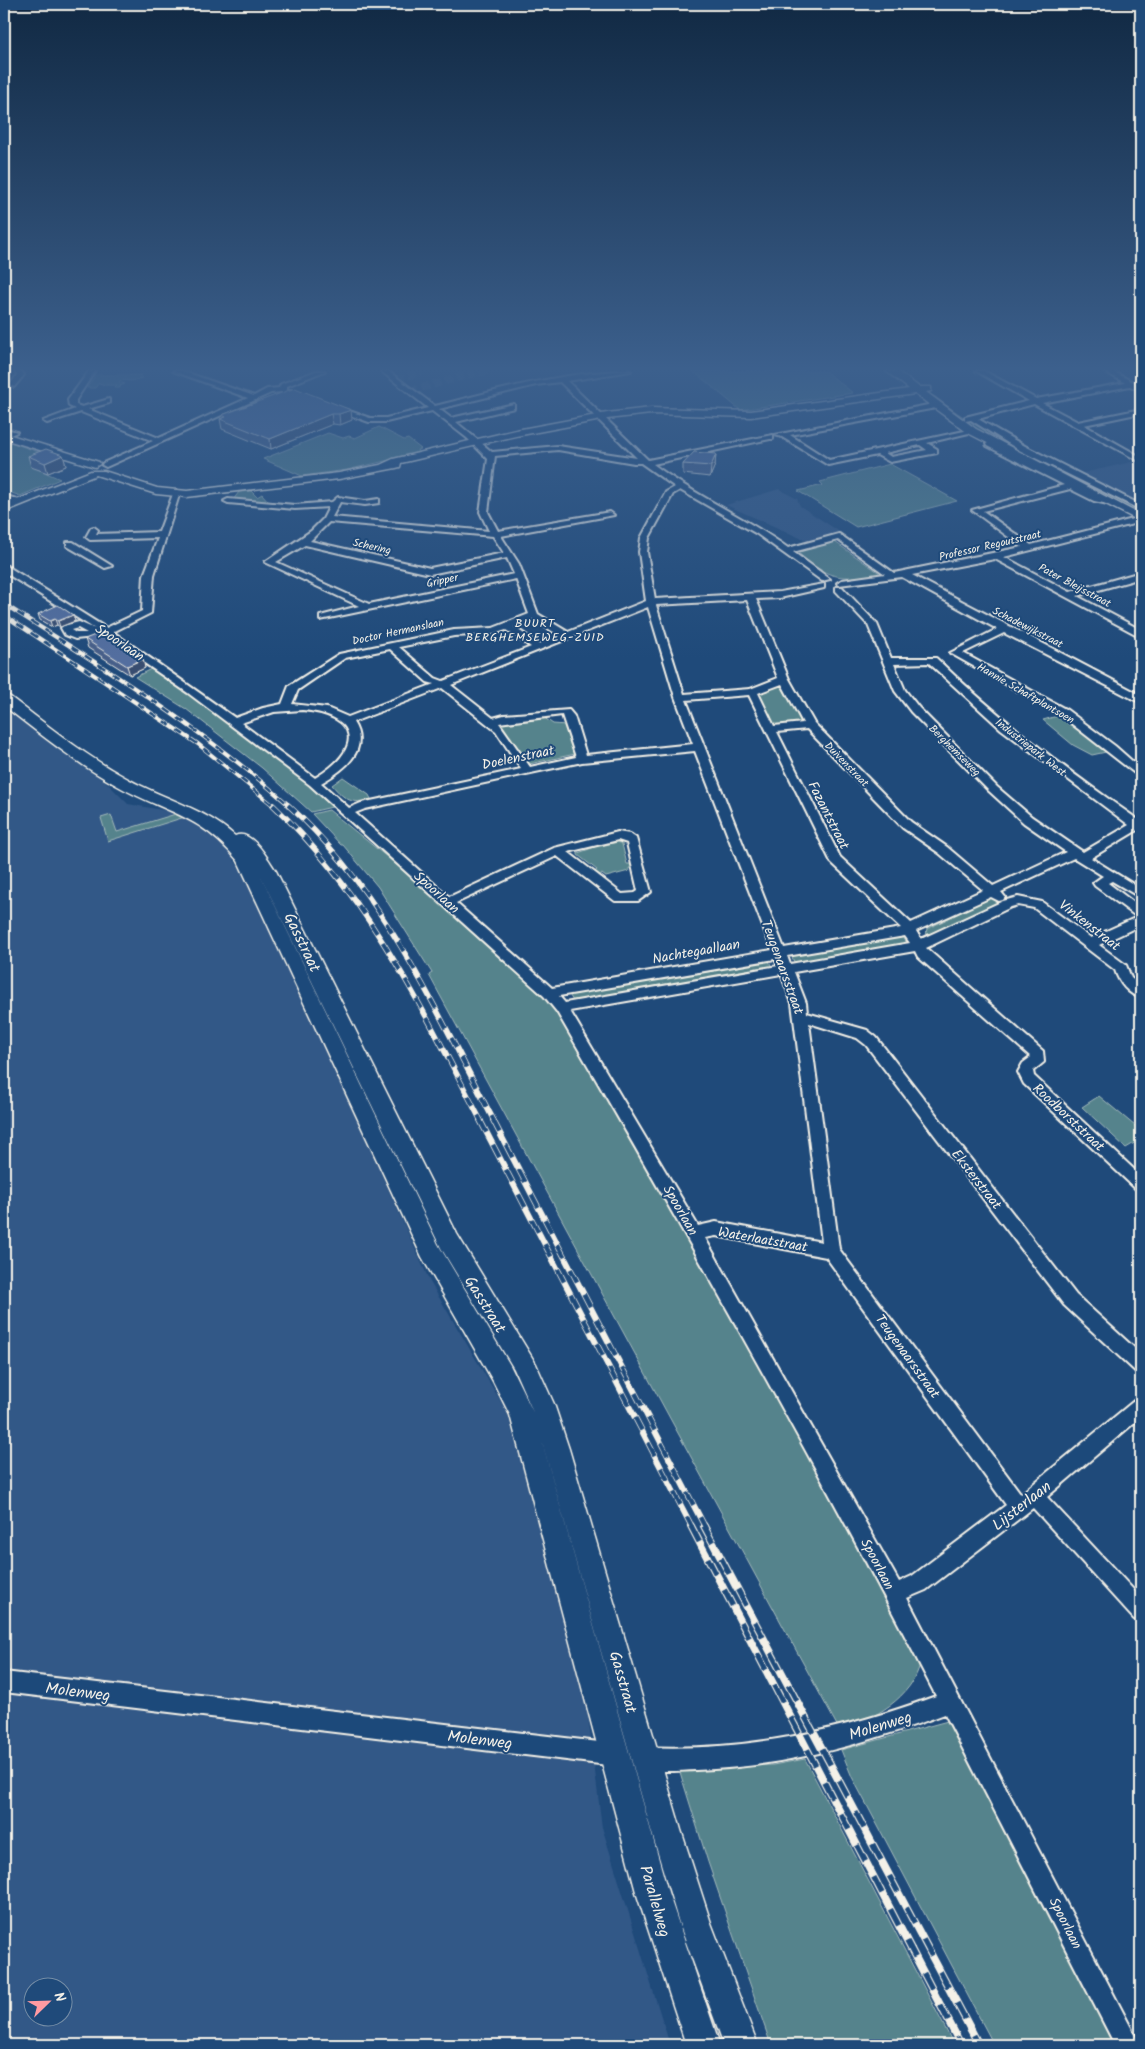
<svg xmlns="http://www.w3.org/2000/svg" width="1145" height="2049" font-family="Kalam,sans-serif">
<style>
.built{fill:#325887;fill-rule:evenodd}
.green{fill:#55838c;stroke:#a4baba}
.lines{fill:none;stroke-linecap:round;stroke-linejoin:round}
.street-tunnel{stroke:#3f638a;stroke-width:8;stroke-dasharray:8 4;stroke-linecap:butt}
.street-casing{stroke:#f4f1e8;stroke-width:4}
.secondary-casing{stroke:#f4f1e8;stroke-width:3}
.street{fill:#1f4a7a;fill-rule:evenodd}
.secondary{fill:#1f4a7a;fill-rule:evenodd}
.rail-far3-casing{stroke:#f4f1e8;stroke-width:4}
.rail-far2-casing{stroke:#f4f1e8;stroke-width:5.5}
.rail-far1-casing{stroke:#f4f1e8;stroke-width:6}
.rail-casing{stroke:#f4f1e8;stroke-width:8}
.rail-far3{stroke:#1f4a7a;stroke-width:2.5;stroke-dasharray:8;stroke-linecap:butt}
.rail-far2{stroke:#1f4a7a;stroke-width:4;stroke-dasharray:11;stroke-linecap:butt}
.rail-far1{stroke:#1f4a7a;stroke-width:4.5;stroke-dasharray:14;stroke-linecap:butt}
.rail{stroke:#1f4a7a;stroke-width:5.5;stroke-dasharray:18;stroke-linecap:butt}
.wall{fill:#475f89;stroke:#f4f1e8}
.shaded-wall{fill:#394d6f;stroke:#f4f1e8}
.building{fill:#526e9f;stroke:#f4f1e8}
.labels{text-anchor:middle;stroke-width:4;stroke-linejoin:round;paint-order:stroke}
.far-street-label{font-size:11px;fill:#f4f1e8;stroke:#1f4a7a}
.far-neighbourhood-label{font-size:12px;letter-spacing:1px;fill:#f4f1e8;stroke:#1f4a7a}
.street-label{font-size:14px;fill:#f4f1e8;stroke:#1f4a7a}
.near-street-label{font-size:16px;fill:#f4f1e8;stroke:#1f4a7a}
</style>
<rect width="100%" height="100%" fill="#1f4a7a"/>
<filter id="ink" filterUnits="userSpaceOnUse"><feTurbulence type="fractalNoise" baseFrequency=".02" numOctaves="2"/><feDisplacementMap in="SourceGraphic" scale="10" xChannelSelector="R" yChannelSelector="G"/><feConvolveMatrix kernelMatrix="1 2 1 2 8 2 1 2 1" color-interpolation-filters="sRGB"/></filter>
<g filter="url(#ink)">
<path class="built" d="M 1136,461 L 1141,464 L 1141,504 L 1079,474 Z
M 779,489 L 797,499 L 800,506 L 840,532 L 807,541 L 726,505 Z
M 4,707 L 105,781 L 128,804 L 185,814 L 217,833 L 255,893 L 430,1282 L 507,1412 L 586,1700 L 602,1827 L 670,2045 L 4,2045 ZM 32,1986 L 62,1986 L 62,2016 L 32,2016 Z"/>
<path class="green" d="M 693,371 L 825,371 L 853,393 L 740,410 Z
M 96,375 L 141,375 L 139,376 L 142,378 L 131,381 L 121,380 L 119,382 L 125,384 L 120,386 L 120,388 L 114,388 L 117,385 L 105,385 L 99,383 L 95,388 L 87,388 Z
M 934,396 C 995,443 1066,473 1134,509 L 1129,511 L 998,444 L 928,397 Z
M 379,427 L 404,440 L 408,439 L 421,449 L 417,450 L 419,453 L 347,470 L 302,476 L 263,459 L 328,433 L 343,438 L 349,436 L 355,438 Z
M 4,440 L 50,456 L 33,467 L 60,479 L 20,496 L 4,490 Z
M 890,464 L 957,501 L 856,527 L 798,491 L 823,485 L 820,482 Z
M 251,491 L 257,497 L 262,494 L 269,502 L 263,504 L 233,500 L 239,492 Z
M 832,540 L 881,574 C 837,580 829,580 795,550 Z
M 153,668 L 291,769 L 332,807 L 311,812 L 262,768 L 186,709 L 135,677 Z
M 779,685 L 782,687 L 803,723 L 774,727 L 758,696 L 762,690 Z
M 1061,715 L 1089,735 L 1106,752 L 1092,755 L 1073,745 L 1043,720 Z
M 543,717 L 553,724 L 566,725 L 575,754 L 529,764 L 501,725 L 502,722 Z
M 343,777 L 369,795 L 371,799 C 352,805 345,800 332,785 Z
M 329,810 L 414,879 L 548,998 L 678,1204 L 921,1661 C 912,1699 874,1718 840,1731 L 429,975 L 432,973 L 378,887 L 343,845 L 341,845 L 312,814 Z
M 179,813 L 188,816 L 108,841 L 101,818 L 111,815 L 117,832 Z
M 618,842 L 622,844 L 627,864 L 633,864 L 634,868 L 629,868 L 629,871 L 606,877 L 602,874 L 597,877 L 593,873 L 597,870 L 578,855 L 578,853 L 595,847 L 593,844 L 598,843 L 601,846 Z
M 991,897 L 998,903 L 930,936 L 926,933 L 927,929 Z
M 902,936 L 908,944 L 795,964 L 791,955 Z
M 768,959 L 772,967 L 573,1001 L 568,993 Z
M 1099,1096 L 1141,1131 L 1141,1139 L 1126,1148 L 1082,1107 Z
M 955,1719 L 973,1750 L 1121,2045 L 994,2045 L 852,1777 L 841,1750 Z
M 805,1759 L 954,2045 L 771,2045 L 708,1862 L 679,1769 L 773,1765 Z"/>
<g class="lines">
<path class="street-tunnel" d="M 397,380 L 421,371
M 410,391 L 478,372 L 492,371"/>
<g class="street-casing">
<path id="street" d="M 15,371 L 21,371 L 24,375 L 14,387 L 10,385 L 17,375 Z
M 89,371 L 95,371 L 76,400 L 76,405 L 82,407 L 109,399 L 109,403 L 88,409 L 159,438 L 248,398 L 173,371 L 182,371 L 254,396 L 267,389 L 279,388 L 281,384 L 316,371 L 325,371 L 287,386 L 287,389 L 307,395 L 307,399 L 282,392 L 271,393 L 106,467 L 102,465 L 103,463 L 153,441 L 81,412 L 47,423 L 43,421 L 75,409 L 69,406 L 68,400 Z
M 381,371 L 388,371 L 435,406 C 499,390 564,371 631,371 L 567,381 L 648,460 L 773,435 L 773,439 L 770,439 L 653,464 C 695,496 745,517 788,548 L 839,534 L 894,573 L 1022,547 L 972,510 L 1064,485 L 987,446 L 986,444 L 990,442 L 1112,502 L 1108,504 L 1094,501 L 1070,489 L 983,511 L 1031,545 L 1141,517 L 1141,522 L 1004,557 L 1070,592 L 1141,572 L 1141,578 L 1077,596 L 1141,630 L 1141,637 L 995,559 L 912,575 L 1141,695 L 1141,702 L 1137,701 L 1004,633 L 963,653 L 1067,710 L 1115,746 L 1141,769 L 1141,778 L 1059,714 L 950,653 L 997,629 L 902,577 L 839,585 L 837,583 L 842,580 L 885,574 L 838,540 L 793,552 L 830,579 L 822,581 L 757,534 L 680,490 L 673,494 L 649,538 L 647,552 L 655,599 L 780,592 L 824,584 L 824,588 L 780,598 L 756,599 L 789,679 L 814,723 L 911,822 L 947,847 L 993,886 L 1066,852 L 1024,823 L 989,791 L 911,712 L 895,691 L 868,625 L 836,591 L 836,587 L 842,587 L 877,624 L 891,658 L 936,658 C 998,718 1066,770 1137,819 L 1141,818 L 1141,828 L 1091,858 L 1141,889 L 1141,898 L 1112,881 L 1108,883 L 1141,908 L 1141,925 L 1099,945 L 1126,965 L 1131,978 L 1141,986 L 1141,998 C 1128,994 1119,983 1115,970 L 1034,908 L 1018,905 L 1011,907 L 926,948 L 1043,1051 L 1044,1062 L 1033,1071 L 1034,1076 L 1141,1176 L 1141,1191 L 1136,1189 L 1024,1084 L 1018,1072 L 1023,1063 L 1031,1057 L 918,957 L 915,951 L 794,972 L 806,1003 L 807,1013 L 867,1030 L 876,1037 L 1076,1295 L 1141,1354 L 1141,1373 L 1135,1371 L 1064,1305 L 866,1045 L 857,1038 L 809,1023 L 839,1249 L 1021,1494 L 1135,1400 L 1141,1398 L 1141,1417 L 1047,1497 L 1141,1598 L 1141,1622 L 1134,1619 L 1033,1508 L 926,1590 L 907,1598 L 1140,2045 L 1115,2045 L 945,1714 C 865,1744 783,1767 696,1770 C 677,1771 653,1773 635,1766 L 632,1758 L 635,1750 L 643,1747 C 745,1752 841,1731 936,1696 C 817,1464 688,1238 557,1012 L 544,996 L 310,785 L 188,693 L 105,636 L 75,639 L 65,635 L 61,628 L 63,626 L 79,622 L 95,629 L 4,572 L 4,565 L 7,566 L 106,628 L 142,611 L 144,575 L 158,538 L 90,540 L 86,537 L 91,528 L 94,527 L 98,530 L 96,534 L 159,532 L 173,494 L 180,492 L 154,575 L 151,613 L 113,632 L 235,718 L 263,708 L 282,704 L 289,686 L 339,654 L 454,630 L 493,628 L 529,614 L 516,579 L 320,620 L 320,616 L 359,606 L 265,562 L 311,531 L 323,519 L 329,507 L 295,509 L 228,503 L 224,501 L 228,499 L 295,505 L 332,502 L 338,497 L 365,501 L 379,499 L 379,503 L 365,505 L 340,502 L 332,517 L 489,531 L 480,512 L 488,459 L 467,438 L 432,411 L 386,422 L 369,422 L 330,408 L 334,406 L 370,418 L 386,418 L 428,408 ZM 560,382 L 637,458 L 558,446 L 492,452 L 456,422 L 514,408 L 514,404 L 451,418 L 439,409 L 536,385 ZM 558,450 L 634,463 L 641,463 L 675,487 L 666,492 L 641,538 L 639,552 L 646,601 L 568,632 L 538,614 L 519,564 L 501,536 L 614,515 L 610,512 L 498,531 L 488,512 L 495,456 ZM 329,522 L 493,536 L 504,553 L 430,568 L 310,541 ZM 305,545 L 430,574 L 507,558 L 514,574 L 369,604 L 276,562 ZM 747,600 L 778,678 L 750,689 L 684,694 L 656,605 ZM 648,607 L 675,697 L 693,744 L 586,755 L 574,716 L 569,710 L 504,715 L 493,718 L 451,685 ZM 533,619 L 560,636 L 539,644 L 514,627 ZM 78,628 L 87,633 L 76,633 L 71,630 ZM 506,630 L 531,647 L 443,681 L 435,678 L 399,647 L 454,636 L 494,634 ZM 390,649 L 427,682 L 434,684 L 348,717 L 327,708 L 292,704 L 298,690 L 345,658 ZM 929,663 L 1001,729 L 1129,825 L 1083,852 L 1032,817 L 997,787 L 919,708 L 905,690 L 894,664 ZM 782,684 L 803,723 L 774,726 L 758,693 ZM 442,688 L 496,731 L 521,769 L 361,803 L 349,808 L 321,783 C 344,770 371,750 353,722 ZM 749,695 L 831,862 L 901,928 L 784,948 L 686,700 ZM 302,710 C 361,715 363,750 315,778 L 241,723 L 274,712 ZM 562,715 L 576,757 L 530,767 L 499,723 ZM 807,729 L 903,828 L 939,853 L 983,890 L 911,923 L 840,857 L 777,732 ZM 695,751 L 772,950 L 552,988 L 456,903 L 557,856 L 615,901 L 638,901 L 651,892 L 636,838 L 630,834 L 618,832 L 554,848 L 449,897 L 355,813 L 365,809 L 582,762 ZM 618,840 L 627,843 L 638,891 L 635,893 L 622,894 L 568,852 ZM 1074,858 L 1103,876 L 1093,883 L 1095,886 L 1137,917 L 1091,938 L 1042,902 L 1018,897 L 1003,901 L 921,939 L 916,931 L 991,897 L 999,901 L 1003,900 L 1005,897 L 1001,892 ZM 905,936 L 910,943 L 790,964 L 787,956 ZM 775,959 L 778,966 L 565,1003 L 559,996 ZM 781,974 L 792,1003 L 822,1242 L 716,1222 L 698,1226 L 570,1011 ZM 716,1236 L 826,1257 L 1006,1505 L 912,1576 L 899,1582 L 705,1238 Z
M 976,371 L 984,371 L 1036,399 L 1125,383 L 1104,371 L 1112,371 L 1141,386 L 1141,391 L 1130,386 L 1042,403 L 1078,422 L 1141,409 L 1141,413 L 1084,425 L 1141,457 L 1141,462 L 1034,404 L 978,419 L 1025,446 L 1141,505 L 1141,510 L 1019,450 L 971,420 L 965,421 L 965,417 L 1029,401 Z
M 933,404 L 936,404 L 936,408 L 790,435 L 829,460 L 969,430 L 973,432 L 927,443 L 937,449 L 937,453 L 890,462 L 877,455 L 828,465 L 782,437 L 775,435 ZM 920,445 L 927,450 L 891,457 L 885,453 Z
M 10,430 L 17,432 L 4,438 L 4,433 Z
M 4,495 L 22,501 L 23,503 L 19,505 L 4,500 Z
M 67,542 L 73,542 L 112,566 L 105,568 L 67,546 Z
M 4,1672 L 616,1744 L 624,1747 L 627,1755 L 624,1763 L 616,1766 L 4,1692 Z"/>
</g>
<g class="secondary-casing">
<path id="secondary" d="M 886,371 L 897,371 L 919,387 L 931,387 L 931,391 L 926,392 L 976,429 L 1141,515 L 1141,522 L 968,433 L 915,394 L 751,417 L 651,414 L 607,419 L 516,436 L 401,463 L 400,467 L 396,468 L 339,479 L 187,497 L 156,494 L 96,475 L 4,512 L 4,505 L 91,471 L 104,471 L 157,488 L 187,491 L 339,473 L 380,465 L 393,459 L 516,430 L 607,413 L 651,408 L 751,411 L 909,389 Z
M 4,433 L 99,462 L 100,464 L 95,467 L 4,439 Z
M 4,695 L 9,696 C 47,725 85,756 128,779 C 164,799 204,808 235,836 C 251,828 268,859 276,871 L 457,1234 L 536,1364 L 554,1404 L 569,1449 L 681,1830 L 711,1923 L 758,2045 L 724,2045 L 679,1923 L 651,1830 L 536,1420 L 668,1892 L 720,2045 L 686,2045 L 636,1892 L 510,1415 L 493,1381 L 422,1257 L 238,861 C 199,813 165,813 116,785 C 76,763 40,734 4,706 ZM 257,868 L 441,1248 L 514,1369 L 533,1412 L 510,1365 L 438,1244 Z"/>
</g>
<use href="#street" class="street"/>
<use href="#secondary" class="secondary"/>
<g class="rail-far3-casing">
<path id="rail-far3" d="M 4,604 C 103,667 202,728 290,806
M 4,615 L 198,744 L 274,806"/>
</g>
<g class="rail-far2-casing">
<path id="rail-far2" d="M 273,805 C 366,893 423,1009 481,1121
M 288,805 C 383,890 436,1010 494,1121"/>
</g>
<g class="rail-far1-casing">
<path id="rail-far1" d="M 480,1120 L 692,1527
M 493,1120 L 705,1527"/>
</g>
<g class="rail-casing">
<path id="rail" d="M 691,1526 L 961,2045
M 704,1526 L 979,2045"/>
</g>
<use href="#rail-far3" class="rail-far3"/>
<use href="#rail-far2" class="rail-far2"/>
<use href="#rail-far1" class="rail-far1"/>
<use href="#rail" class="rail"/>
</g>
<path class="wall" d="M 295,388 L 352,420 L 340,425 L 333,424 L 271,449 L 222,429 L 220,419 L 223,418 L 222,415 Z
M 716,454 L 715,465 L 710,477 L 683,474 L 683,464 Z
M 63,455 L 66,466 L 48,473 L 31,467 L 28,456 Z
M 38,614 L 73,615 L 75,621 L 60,627 L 57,625 L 52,627 L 40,620 Z
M 85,639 L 143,659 L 145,668 L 130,675 L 88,648 Z"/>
<path class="shaded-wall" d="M 351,410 L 352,420 L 340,425 L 339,414 Z
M 331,414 L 333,424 L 271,449 L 270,439 Z
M 716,454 L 715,465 L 710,477 L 711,466 Z
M 63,455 L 66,466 L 48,473 L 45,463 Z
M 73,615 L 75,621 L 60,627 L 58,621 Z
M 55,619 L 57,625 L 52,627 L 50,621 Z
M 143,659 L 145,668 L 130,675 L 127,666 Z"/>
<path class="building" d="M 295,388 L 351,410 L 339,414 L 331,414 L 270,439 L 220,419 L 226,417 L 222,415 Z
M 46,449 L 63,455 L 45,463 L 28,456 Z
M 694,452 L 716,454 L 711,466 L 683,464 Z
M 58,605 L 73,615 L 58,621 L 55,619 L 50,621 L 38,614 Z
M 100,633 L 143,659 L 127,666 L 85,639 Z"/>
</g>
<linearGradient id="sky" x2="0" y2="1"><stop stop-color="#112943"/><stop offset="0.56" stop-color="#3c608d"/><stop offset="1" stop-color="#3c608d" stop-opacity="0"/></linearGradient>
<rect width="1145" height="658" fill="url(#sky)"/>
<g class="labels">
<g class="far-street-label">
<text transform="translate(990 545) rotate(-13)" y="4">Professor Regoutstraat</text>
<text transform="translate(372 546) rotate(13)" y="4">Schering</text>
<text transform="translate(442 580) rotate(-12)" y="4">Gripper</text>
<text transform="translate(1075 585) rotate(28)" y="4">Pater Bleijsstraat</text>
<text transform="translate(1028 627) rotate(27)" y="4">Schadewijkstraat</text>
<text transform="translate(398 631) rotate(-12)" y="4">Doctor Hermanslaan</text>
<text transform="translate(1026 693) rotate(30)" y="4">Hannie Schaftplantsoen</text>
<text transform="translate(1031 747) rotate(38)" y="4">Industriepark West</text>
<text transform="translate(955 750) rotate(45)" y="4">Berghemseweg</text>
<text transform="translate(847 764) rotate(46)" y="4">Duivenstraat</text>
</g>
<g class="far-neighbourhood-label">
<text x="535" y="627">BUURT<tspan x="535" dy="14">BERGHEMSEWEG-ZUID</tspan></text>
</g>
<g class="street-label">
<text transform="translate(120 642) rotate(34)" y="5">Spoorlaan</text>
<text transform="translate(518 757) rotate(-12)" y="5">Doelenstraat</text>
<text transform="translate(829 815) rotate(63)" y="5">Fazantstraat</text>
<text transform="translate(437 892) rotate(42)" y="5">Spoorlaan</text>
<text transform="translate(1090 925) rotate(38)" y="5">Vinkenstraat</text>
<text transform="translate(696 951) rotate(-10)" y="5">Nachtegaallaan</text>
<text transform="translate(783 967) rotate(70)" y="5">Teugenaarsstraat</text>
<text transform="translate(1069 1117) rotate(43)" y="5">Roodborststraat</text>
<text transform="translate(977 1179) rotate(52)" y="5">Eksterstraat</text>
<text transform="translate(681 1210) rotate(60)" y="5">Spoorlaan</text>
<text transform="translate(763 1239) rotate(10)" y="5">Waterlaatstraat</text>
<text transform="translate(908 1356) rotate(54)" y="5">Teugenaarsstraat</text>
<text transform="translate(878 1564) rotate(62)" y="5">Spoorlaan</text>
<text transform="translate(1066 1923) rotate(63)" y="5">Spoorlaan</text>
</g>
<g class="near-street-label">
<text transform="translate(303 942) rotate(64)" y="6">Gasstraat</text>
<text transform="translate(486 1304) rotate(58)" y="6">Gasstraat</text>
<text transform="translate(1021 1505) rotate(-38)" y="6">Lijsterlaan</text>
<text transform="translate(624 1682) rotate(74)" y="6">Gasstraat</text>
<text transform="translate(78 1691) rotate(7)" y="6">Molenweg</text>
<text transform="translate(880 1725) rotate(-17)" y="6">Molenweg</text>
<text transform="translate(480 1739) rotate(7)" y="6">Molenweg</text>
<text transform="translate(656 1901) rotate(74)" y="6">Parallelweg</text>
</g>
</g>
<rect width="1145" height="2049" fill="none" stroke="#1f4a7a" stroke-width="20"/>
<rect x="10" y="10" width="1125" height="2029" fill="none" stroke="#f4f1e8" stroke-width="2" filter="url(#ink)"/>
<g transform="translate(48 2002) rotate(67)"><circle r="24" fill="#1f4a7a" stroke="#748da6"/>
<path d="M0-4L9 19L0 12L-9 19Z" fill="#ff9aa2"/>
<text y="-8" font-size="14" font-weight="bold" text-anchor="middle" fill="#f4f1e8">N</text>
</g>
</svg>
